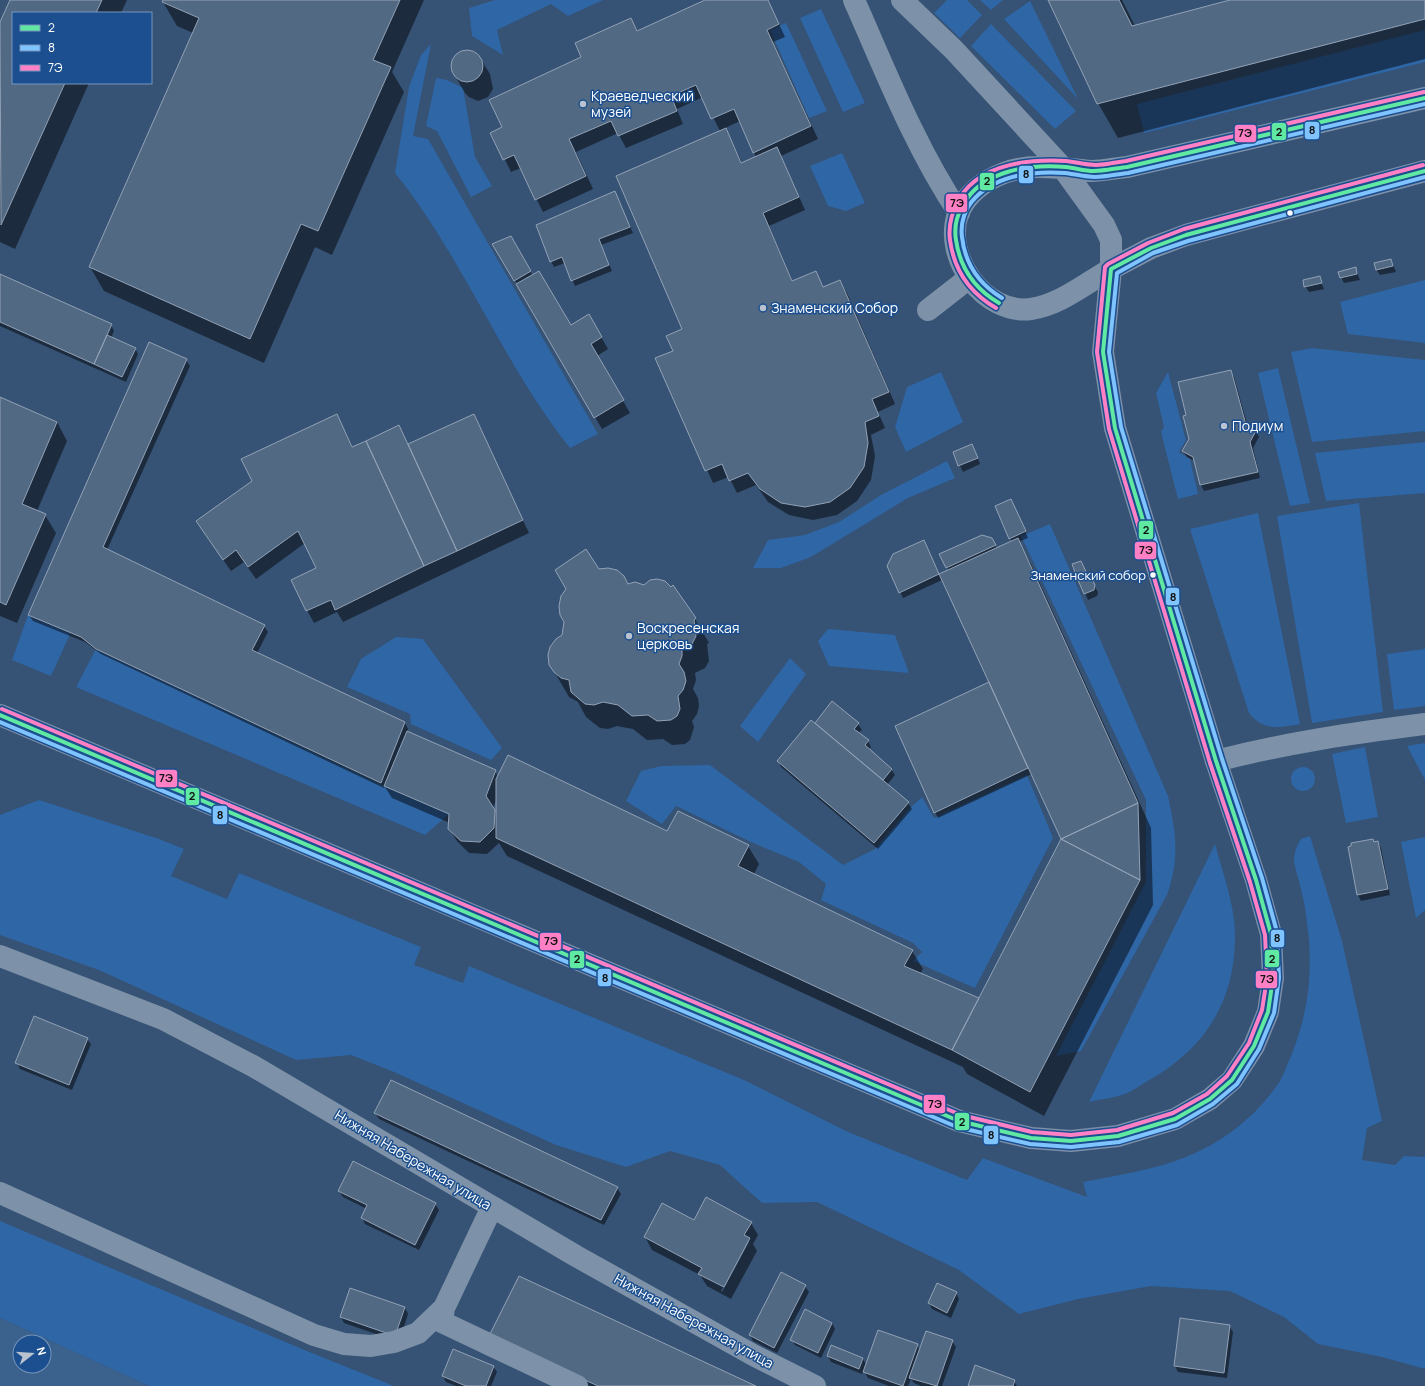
<svg xmlns="http://www.w3.org/2000/svg" width="1425" height="1386" font-family="Manrope,sans-serif">
<style>
.green{fill:#2f66a5}
.water{fill:#3b618d;fill-rule:evenodd}
.shadow{fill:#0007;fill-rule:evenodd}
.building{fill:#526984;stroke:#92a2b6}
.lines{fill:none;stroke-linecap:round;stroke-linejoin:round}
.minor{stroke:#7d92a8;stroke-width:22}
.major{stroke:#7d8ea7;stroke-width:22}
.bus-1-casing{stroke:#1b4f8f;stroke-width:7}
.bus-2-casing{stroke:#1b4f8f;stroke-width:7}
.bus-3-casing{stroke:#1b4f8f;stroke-width:7}
.bus-1{stroke:#60e9a3;stroke-width:4}
.bus-2{stroke:#80c4ff;stroke-width:4}
.bus-3{stroke:#ff80c5;stroke-width:4}
.poi-dot{fill:#b9c2ce;stroke:#1b4f8f;stroke-width:1.5}
.bus-dot{fill:#fff;stroke:#1b4f8f;stroke-width:1.5}
.labels{text-anchor:middle;stroke-width:3;stroke-linejoin:round;paint-order:stroke}
.bus-label{font-size:13px;fill:#fff;stroke:#1b4f8f;text-anchor:end}
.poi-label{font-size:14px;fill:#fff;stroke:#1b4f8f;text-anchor:start}
.street-label{font-size:14px;fill:#fff;stroke:#1b4f8f}
.line-badge{stroke:#1b4f8f;stroke-width:1.5}
.pale-badge-label{font-size:11px;text-anchor:middle;font-weight:bold;fill:#111}
</style>
<rect width="100%" height="100%" fill="#365274"/>
<path class="green" d="M 495,0 L 603,0 L 568,16 L 551,4 L 497,30 L 503,55 L 472,36 L 469,8 Z
M 947,0 L 967,0 L 982,15 L 960,38 L 934,13 Z
M 980,0 L 1003,0 L 991,10 Z
M 1030,1 L 1078,99 L 1004,19 Z
M 821,9 L 865,103 L 843,112 L 800,18 Z
M 786,23 L 827,111 L 809,118 L 770,30 Z
M 991,24 L 1076,111 L 1055,129 L 971,46 Z
M 1425,30 L 1425,62 L 1144,133 L 1137,104 Z
M 431,44 L 413,136 L 428,139 L 598,434 L 570,448 C 502,363 463,257 395,173 L 409,87 L 421,55 Z
M 436,78 L 447,80 L 463,88 L 475,157 L 492,186 L 471,197 L 437,131 L 426,126 Z
M 842,153 L 865,203 L 846,211 L 828,206 L 810,166 Z
M 1425,280 L 1425,343 L 1348,334 L 1340,302 Z
M 1312,348 L 1425,360 L 1425,431 L 1312,442 L 1291,352 Z
M 1278,368 L 1310,503 L 1290,506 L 1258,373 Z
M 941,372 L 963,422 L 906,452 L 895,427 L 907,387 Z
M 1168,372 L 1186,440 L 1179,452 L 1190,459 L 1198,494 L 1178,499 L 1161,432 L 1164,427 L 1156,393 Z
M 1425,442 L 1425,493 L 1326,501 L 1315,453 Z
M 947,461 L 955,478 L 908,498 L 811,557 L 781,568 L 753,568 L 768,540 L 805,535 L 839,522 L 881,495 Z
M 1359,503 L 1383,712 L 1312,723 L 1277,516 Z
M 1258,513 L 1300,724 C 1279,728 1263,731 1249,713 L 1190,529 Z
M 1050,524 L 1168,796 C 1176,833 1180,858 1167,895 L 1081,1051 L 1056,1056 L 1146,882 L 1146,800 L 1021,536 Z
M 28,615 L 71,632 L 51,676 L 12,660 Z
M 828,629 L 895,635 L 909,673 L 829,666 L 818,641 Z
M 396,637 L 423,639 L 502,748 L 491,760 L 411,724 L 410,714 L 347,687 L 361,659 Z
M 96,649 L 384,786 L 449,814 L 425,835 L 76,687 Z
M 1425,649 L 1425,706 L 1394,710 L 1387,654 Z
M 790,658 L 806,674 L 758,742 L 740,726 Z
M 1425,743 L 1425,780 L 1407,746 Z
M 1365,747 L 1378,817 L 1346,823 L 1332,754 Z
M 710,765 L 843,865 L 875,849 L 910,808 L 922,797 L 934,818 L 1027,775 L 1053,838 L 975,988 L 913,961 L 922,952 L 913,943 L 821,900 L 826,884 L 799,862 L 753,843 L 676,806 L 662,824 L 626,801 L 641,771 L 661,766 Z
M1291 779a12 12 0 1 1 24 0a12 12 0 1 1-24 0Z
M 39,800 L 159,839 L 184,849 L 171,876 L 227,899 L 239,873 L 421,947 L 414,965 L 463,983 L 469,966 L 744,1080 L 848,1132 L 967,1180 L 983,1158 L 1087,1197 L 1083,1182 C 1118,1175 1154,1170 1186,1157 C 1223,1142 1255,1117 1278,1084 C 1282,1078 1285,1070 1288,1063 C 1308,1018 1314,972 1307,923 C 1306,911 1303,897 1300,885 C 1298,877 1295,869 1294,861 C 1294,853 1297,845 1301,839 L 1310,836 L 1342,941 L 1382,1121 L 1367,1128 L 1362,1160 L 1395,1165 L 1404,1156 L 1425,1157 L 1425,1369 L 1382,1357 L 1318,1344 L 1284,1317 L 1230,1291 L 1151,1286 L 1078,1299 L 1019,1314 L 959,1270 L 817,1202 L 762,1203 L 720,1165 L 670,1151 L 626,1167 L 556,1145 L 394,1072 L 351,1055 L 296,1060 L 99,970 L 0,935 L 0,815 Z
M 1425,837 L 1425,910 L 1416,918 L 1401,842 Z
M 1215,844 C 1223,874 1235,905 1235,936 C 1235,1003 1204,1050 1146,1082 C 1139,1086 1132,1091 1125,1094 C 1114,1098 1101,1099 1089,1102 Z
M 0,1221 L 302,1349 L 394,1386 L 149,1386 L 0,1318 Z"/>
<path class="water" d="M 0,1318 L 149,1386 L 0,1386 ZM 20,1342 L 44,1342 L 44,1366 L 20,1366 Z"/>
<path class="shadow" d="M 11,0 L 127,0 L 121,13 L 13,13 L 13,83 L 89,83 L 15,249 L 0,242 L 0,24 Z
M 164,0 L 424,0 L 392,72 L 404,92 L 332,255 L 315,247 L 264,363 L 104,291 L 90,267 L 193,33 L 177,26 L 163,2 Z
M 707,0 L 768,0 L 785,37 L 773,42 L 818,139 L 781,156 L 805,210 L 769,226 L 793,282 L 815,272 L 824,288 L 840,281 L 847,293 L 895,404 L 878,412 L 885,428 L 871,435 L 875,456 L 871,480 L 857,501 L 837,515 L 813,520 L 789,515 L 768,502 L 756,485 L 737,493 L 729,477 L 713,483 L 657,359 L 674,351 L 684,330 L 720,131 L 703,97 L 677,109 L 683,124 L 626,148 L 618,133 L 576,152 L 593,189 L 543,212 L 521,168 L 511,172 L 492,133 L 503,128 L 583,57 L 631,19 L 638,32 ZM 740,121 L 756,157 L 742,163 L 725,128 Z
M 1050,0 L 1122,0 L 1135,26 L 1231,0 L 1425,0 L 1425,59 L 1118,138 L 1098,103 Z
M 470,51 L 479,56 L 490,74 L 493,89 L 488,97 L 478,101 L 469,97 L 465,93 L 454,74 L 452,63 L 459,53 Z
M 614,192 L 633,233 L 601,245 L 612,271 L 575,286 L 565,263 L 554,267 L 551,261 Z
M 510,238 L 533,276 L 571,326 L 589,316 L 608,349 L 597,356 L 630,413 L 602,429 L 494,244 Z
M 1391,260 L 1396,272 L 1380,275 L 1376,269 Z
M 1355,268 L 1360,280 L 1344,283 L 1341,277 Z
M 0,275 L 111,325 L 114,331 L 111,338 L 135,348 L 138,354 L 126,382 L 0,326 Z
M 1319,277 L 1324,289 L 1309,292 L 1305,286 Z
M 186,360 L 190,366 L 107,550 L 264,626 L 268,632 L 257,653 L 405,723 L 408,729 L 407,732 L 495,771 L 498,777 L 667,833 L 748,846 L 759,864 L 754,874 L 912,951 L 923,969 L 920,974 L 979,1000 L 1062,839 L 1032,774 L 938,818 L 935,812 L 992,688 L 942,580 L 903,598 L 888,566 L 924,541 L 939,575 L 949,571 L 941,555 L 991,538 L 997,549 L 1012,542 L 1010,538 L 1014,506 L 1028,538 L 1018,542 L 1031,564 L 1151,828 L 1153,905 L 1044,1116 L 967,1074 L 963,1067 L 507,856 L 499,843 L 487,854 L 469,853 L 457,841 L 449,829 L 450,823 L 392,798 L 385,787 L 384,788 L 101,654 L 85,642 L 33,621 L 29,615 ZM 497,798 L 497,815 L 493,808 Z
M 1230,371 L 1234,377 L 1248,427 L 1256,431 L 1259,437 L 1253,448 L 1260,478 L 1204,491 L 1201,485 L 1195,461 L 1187,457 L 1183,451 L 1190,439 L 1187,416 Z
M 0,398 L 57,422 L 67,441 L 37,511 L 45,515 L 56,533 L 17,623 L 0,616 Z
M 337,415 L 353,448 L 405,439 L 408,445 L 473,415 L 529,533 L 343,622 L 337,612 L 314,623 L 307,610 L 317,569 L 305,543 L 256,579 L 244,562 L 231,571 L 197,522 L 253,481 Z
M 975,451 L 980,464 L 963,472 L 954,453 Z
M 1073,565 L 1093,584 L 1098,592 L 1097,596 L 1088,600 Z
M 598,570 L 628,585 L 671,588 L 673,587 L 695,619 L 709,643 L 707,644 L 709,661 L 705,668 L 695,673 L 696,680 L 693,689 L 698,698 L 699,706 L 697,714 L 692,721 L 694,727 L 690,740 L 685,744 L 672,745 L 663,739 L 647,740 L 633,729 L 617,726 L 608,729 L 600,728 L 586,717 L 578,702 L 569,697 L 550,664 Z
M 832,702 L 858,724 L 862,730 L 858,733 L 868,741 L 871,747 L 869,750 L 891,769 L 895,775 L 887,785 L 908,803 L 912,809 L 878,849 L 781,767 L 778,761 L 815,724 Z
M 1378,842 L 1381,848 L 1390,895 L 1361,901 L 1358,895 L 1349,848 Z
M 87,1039 L 91,1044 L 72,1090 L 20,1069 L 17,1063 Z
M 375,1113 L 617,1188 L 621,1194 L 604,1225 L 379,1119 Z
M 339,1191 L 435,1204 L 439,1210 L 419,1250 L 365,1224 L 362,1218 L 367,1209 L 343,1197 Z
M 695,1222 L 751,1223 L 758,1235 L 753,1244 L 757,1251 L 731,1299 L 707,1286 L 700,1275 L 652,1250 L 645,1237 ZM 749,1238 L 749,1242 L 722,1292 L 721,1291 Z
M 805,1286 L 809,1292 L 777,1353 L 753,1341 L 750,1335 Z
M 350,1289 L 405,1308 L 408,1314 L 399,1342 L 344,1323 L 341,1317 Z
M 956,1293 L 959,1299 L 951,1318 L 932,1309 L 929,1303 Z
M 832,1323 L 835,1329 L 821,1358 L 795,1345 L 792,1340 Z
M 1229,1326 L 1233,1332 L 1227,1378 L 1178,1372 L 1175,1366 Z
M 493,1341 L 753,1386 L 590,1386 Z
M 952,1341 L 956,1347 L 942,1386 L 921,1386 L 914,1383 L 911,1379 L 908,1386 L 889,1386 L 868,1378 L 864,1371 L 862,1374 L 831,1362 L 828,1356 L 863,1359 L 867,1366 L 917,1345 L 920,1350 Z
M 493,1366 L 497,1372 L 491,1386 L 456,1386 L 446,1382 L 443,1376 Z
M 1014,1381 L 1017,1386 L 969,1386 Z"/>
<path class="building" d="M 10,0 L 102,0 L 96,13 L 13,13 L 13,83 L 65,83 L 1,225 L 0,22 Z
M 163,0 L 400,0 L 373,60 L 391,67 L 318,231 L 301,224 L 250,339 L 89,267 L 199,18 L 162,2 Z
M 705,0 L 768,0 L 779,24 L 767,30 L 811,126 L 753,153 L 734,109 L 711,119 L 696,85 L 671,96 L 677,111 L 618,136 L 611,121 L 569,139 L 586,176 L 535,200 L 514,155 L 503,160 L 490,133 L 502,127 L 489,100 L 581,57 L 575,43 L 631,18 L 637,31 Z
M 1048,0 L 1119,0 L 1132,26 L 1230,0 L 1425,0 L 1425,19 L 1097,104 Z
M451 66a16 16 0 1 1 32 0a16 16 0 1 1-32 0Z
M 726,128 L 741,163 L 777,147 L 799,197 L 763,213 L 792,281 L 816,271 L 823,287 L 840,280 L 889,392 L 872,399 L 879,416 L 865,422 L 868,443 L 864,467 L 850,488 L 830,502 L 805,507 L 781,503 L 760,489 L 748,473 L 729,481 L 722,464 L 705,471 L 655,358 L 673,351 L 666,336 L 682,329 L 616,176 Z
M 615,191 L 630,227 L 599,239 L 609,265 L 571,281 L 562,257 L 550,262 L 536,225 Z
M 511,236 L 531,271 L 514,281 L 492,244 Z
M 1391,259 L 1393,266 L 1376,270 L 1374,263 Z
M 1356,267 L 1357,274 L 1340,278 L 1338,272 Z
M 539,271 L 571,325 L 589,314 L 602,337 L 591,344 L 624,400 L 594,418 L 516,284 Z
M 0,274 L 112,324 L 94,364 L 0,322 Z
M 1320,276 L 1322,283 L 1304,287 L 1303,280 Z
M 107,335 L 136,348 L 122,377 L 94,364 Z
M 149,342 L 187,359 L 103,547 L 265,625 L 252,650 L 405,722 L 381,783 L 96,649 L 81,637 L 28,615 Z
M 1231,370 L 1246,425 L 1256,431 L 1250,442 L 1258,472 L 1200,485 L 1193,457 L 1182,451 L 1189,439 L 1183,416 L 1186,415 L 1178,382 Z
M 0,397 L 57,422 L 22,504 L 46,514 L 6,605 L 0,602 Z
M 337,414 L 352,447 L 366,441 L 424,566 L 335,610 L 331,600 L 306,611 L 291,580 L 316,568 L 298,531 L 248,567 L 236,550 L 223,560 L 196,521 L 252,481 L 241,459 Z
M 474,414 L 523,520 L 457,551 L 408,444 Z
M 399,425 L 457,551 L 424,566 L 366,441 Z
M 972,444 L 978,458 L 958,466 L 953,452 Z
M 1011,499 L 1026,531 L 1009,539 L 995,506 Z
M 982,535 L 992,538 L 996,545 L 946,568 L 939,554 Z
M 1018,538 L 1138,803 L 1061,839 L 939,574 Z
M 924,540 L 939,574 L 899,593 L 887,566 L 893,554 Z
M 586,549 L 599,569 L 608,568 L 617,570 L 624,576 L 628,584 L 635,582 L 644,585 L 650,580 L 657,579 L 665,581 L 671,587 L 673,585 L 696,618 L 694,620 L 696,636 L 692,644 L 682,649 L 682,656 L 679,664 L 684,672 L 686,681 L 683,690 L 678,696 L 680,709 L 677,716 L 671,720 L 657,721 L 648,715 L 632,716 L 618,705 L 603,702 L 594,705 L 585,704 L 571,692 L 569,680 L 561,678 L 554,672 L 549,665 L 548,655 L 550,647 L 556,639 L 562,635 L 564,622 L 560,615 L 559,606 L 561,596 L 566,589 L 555,570 Z
M 1081,561 L 1088,576 L 1078,580 L 1072,564 Z
M 1088,576 L 1092,579 L 1095,585 L 1094,590 L 1084,594 L 1078,580 Z
M 989,682 L 1028,768 L 934,813 L 895,726 Z
M 832,701 L 859,723 L 854,729 L 869,740 L 865,745 L 892,769 L 883,780 L 815,723 Z
M 811,720 L 909,802 L 874,843 L 777,761 Z
M 407,731 L 496,770 L 486,796 L 495,810 L 494,828 L 480,842 L 461,841 L 448,829 L 449,814 L 384,786 Z
M 508,755 L 667,831 L 678,811 L 749,845 L 738,866 L 913,950 L 904,966 L 979,998 L 952,1050 L 496,838 L 496,779 Z
M 1138,803 L 1140,880 L 1061,839 Z
M 1061,839 L 1140,880 L 1030,1092 L 952,1050 Z
M 1373,839 L 1374,842 L 1378,841 L 1388,889 L 1357,895 L 1348,847 L 1351,846 L 1351,843 Z
M 34,1016 L 88,1038 L 69,1085 L 15,1063 Z
M 391,1080 L 618,1187 L 601,1220 L 374,1113 Z
M 353,1161 L 436,1203 L 415,1245 L 361,1218 L 367,1205 L 338,1191 Z
M 706,1197 L 752,1222 L 744,1235 L 750,1238 L 724,1287 L 698,1274 L 702,1268 L 644,1237 L 662,1203 L 694,1220 Z
M 781,1272 L 806,1285 L 774,1348 L 749,1335 Z
M 519,1276 L 756,1386 L 598,1386 L 489,1336 Z
M 937,1283 L 957,1292 L 947,1313 L 928,1303 Z
M 350,1288 L 405,1307 L 395,1336 L 340,1317 Z
M 805,1309 L 832,1323 L 818,1353 L 790,1340 Z
M 1180,1318 L 1230,1325 L 1224,1373 L 1174,1366 Z
M 878,1330 L 918,1344 L 903,1386 L 863,1372 Z
M 926,1331 L 953,1340 L 937,1386 L 909,1378 Z
M 831,1345 L 863,1358 L 859,1369 L 827,1356 Z
M 453,1349 L 494,1366 L 486,1386 L 466,1386 L 442,1376 Z
M 975,1365 L 1015,1380 L 1013,1386 L 968,1386 Z"/>
<g class="lines">
<path class="minor" d="M 854,0 C 886,72 915,147 959,213
M 902,0 L 954,50 L 1062,167 L 1104,225 L 1111,240 L 1111,269 C 1086,283 1060,305 1031,309 C 984,315 943,257 958,214 C 966,194 985,180 1004,173 C 1032,162 1063,169 1091,171 C 1103,171 1116,168 1127,167 L 1425,98
M 928,310 L 969,278
M 1216,761 C 1285,743 1354,733 1425,724
M 0,956 L 163,1019 L 253,1066 L 576,1256 L 755,1356 L 815,1386
M 0,1193 L 314,1335 L 344,1344 L 371,1346 L 394,1342 L 418,1333 L 444,1308 L 492,1207
M 444,1308 L 442,1322 L 577,1386"/>
<path class="major" d="M 0,715 L 959,1121 L 1031,1138 L 1071,1141 L 1118,1136 L 1175,1119 L 1210,1099 L 1232,1080 L 1254,1046 L 1268,1012 L 1273,978 L 1271,934 L 1256,880 L 1216,761 L 1115,428 L 1103,352 L 1111,269 L 1151,248 L 1186,235 L 1425,171"/>
<g class="bus-1-casing">
<path id="bus-1" d="M 999,303 C 975,289 960,268 956,240 C 954,228 957,215 963,205 C 982,170 1030,164 1066,167 C 1076,168 1084,171 1094,171 C 1105,171 1116,168 1127,167 L 1425,98
M 0,715 L 959,1121 L 1031,1138 L 1071,1141 L 1118,1136 L 1175,1119 L 1210,1099 L 1232,1080 L 1254,1046 L 1268,1012 L 1273,978 L 1271,934 L 1256,880 L 1216,761 L 1115,428 L 1103,352 L 1111,269 L 1151,248 L 1186,235 L 1425,171"/>
</g>
<g class="bus-2-casing">
<path id="bus-2" d="M 1002,298 C 979,284 965,264 962,237 C 960,223 965,208 975,198 C 998,174 1034,171 1065,173 C 1075,174 1085,177 1095,177 C 1106,177 1117,174 1128,173 L 1425,104
M 0,722 L 957,1127 L 1030,1144 L 1071,1147 L 1119,1142 L 1177,1125 L 1213,1104 L 1237,1084 L 1259,1049 L 1274,1013 L 1279,978 L 1277,932 L 1262,878 L 1222,759 L 1121,427 L 1109,352 L 1117,273 L 1153,253 L 1188,241 L 1425,177"/>
</g>
<g class="bus-3-casing">
<path id="bus-3" d="M 996,308 C 970,293 954,270 950,240 C 948,226 952,212 959,199 C 980,164 1028,159 1066,161 C 1076,162 1086,165 1096,165 C 1106,165 1116,162 1126,161 L 1424,92
M 2,709 L 961,1115 L 1032,1132 L 1071,1135 L 1117,1130 L 1173,1113 L 1207,1094 L 1227,1076 L 1249,1043 L 1262,1010 L 1267,978 L 1265,935 L 1250,882 L 1210,763 L 1109,429 L 1097,352 L 1105,267 L 1108,264 L 1148,243 L 1184,229 L 1423,165"/>
</g>
<use href="#bus-1" class="bus-1"/>
<use href="#bus-2" class="bus-2"/>
<use href="#bus-3" class="bus-3"/>
</g>
<g class="poi-dot">
<circle cx="583" cy="104" r="4"/>
<circle cx="763" cy="308" r="4"/>
<circle cx="1224" cy="426" r="4"/>
<circle cx="629" cy="636" r="4"/>
</g>
<g class="bus-dot">
<circle cx="1290" cy="213" r="3.5"/>
<circle cx="1153" cy="575" r="3.5"/>
</g>
<g class="labels">
<g class="bus-label">
<text x="1146" y="580">Знаменский собор</text>
</g>
<g class="poi-label">
<text x="591" y="101">Краеведческий<tspan x="591" dy="16">музей</tspan></text>
<text x="771" y="313">Знаменский Собор</text>
<text x="1232" y="431">Подиум</text>
<text x="637" y="633">Воскресенская<tspan x="637" dy="16">церковь</tspan></text>
</g>
<g class="street-label">
<text transform="translate(413 1160) rotate(31)" y="5">Нижняя Набережная улица</text>
<text transform="translate(694 1321) rotate(29)" y="5">Нижняя Набережная улица</text>
</g>
</g>
<g class="line-badge">
<rect x="1304" y="121" width="16" height="19" rx="4" fill="#80c4ff"/>
<rect x="1271" y="122" width="16" height="19" rx="4" fill="#60e9a3"/>
<rect x="1234" y="124" width="23" height="19" rx="4" fill="#ff80c5"/>
<rect x="1018" y="165" width="16" height="19" rx="4" fill="#80c4ff"/>
<rect x="979" y="172" width="16" height="19" rx="4" fill="#60e9a3"/>
<rect x="945" y="193" width="23" height="20" rx="4" fill="#ff80c5"/>
<rect x="1138" y="520" width="16" height="20" rx="4" fill="#60e9a3"/>
<rect x="1134" y="541" width="23" height="19" rx="4" fill="#ff80c5"/>
<rect x="1165" y="587" width="15" height="19" rx="4" fill="#80c4ff"/>
<rect x="155" y="769" width="23" height="19" rx="4" fill="#ff80c5"/>
<rect x="185" y="787" width="15" height="19" rx="4" fill="#60e9a3"/>
<rect x="212" y="805" width="16" height="20" rx="4" fill="#80c4ff"/>
<rect x="1270" y="929" width="15" height="19" rx="4" fill="#80c4ff"/>
<rect x="539" y="932" width="23" height="19" rx="4" fill="#ff80c5"/>
<rect x="1264" y="949" width="16" height="19" rx="4" fill="#60e9a3"/>
<rect x="569" y="950" width="16" height="19" rx="4" fill="#60e9a3"/>
<rect x="597" y="968" width="15" height="19" rx="4" fill="#80c4ff"/>
<rect x="1255" y="970" width="23" height="19" rx="4" fill="#ff80c5"/>
<rect x="923" y="1094" width="23" height="20" rx="4" fill="#ff80c5"/>
<rect x="954" y="1112" width="16" height="19" rx="4" fill="#60e9a3"/>
<rect x="983" y="1125" width="16" height="20" rx="4" fill="#80c4ff"/>
</g>
<g class="pale-badge-label">
<text x="1312" y="134">8</text>
<text x="1279" y="136">2</text>
<text x="1245" y="137">7Э</text>
<text x="1026" y="178">8</text>
<text x="987" y="185">2</text>
<text x="957" y="207">7Э</text>
<text x="1146" y="534">2</text>
<text x="1146" y="554">7Э</text>
<text x="1173" y="601">8</text>
<text x="166" y="782">7Э</text>
<text x="192" y="800">2</text>
<text x="220" y="819">8</text>
<text x="1277" y="942">8</text>
<text x="551" y="945">7Э</text>
<text x="1272" y="963">2</text>
<text x="577" y="963">2</text>
<text x="605" y="982">8</text>
<text x="1267" y="983">7Э</text>
<text x="935" y="1108">7Э</text>
<text x="962" y="1126">2</text>
<text x="991" y="1139">8</text>
</g>
<rect x="12" y="12" width="140" height="72" fill="#1b4f8f" stroke="#7695bc"/>
<rect x="20" y="25" width="20" height="6" fill="#60e9a3" stroke="#7695bc"/>
<text x="48" y="32" font-size="12" fill="#ffffff">2</text>
<rect x="20" y="45" width="20" height="6" fill="#80c4ff" stroke="#7695bc"/>
<text x="48" y="52" font-size="12" fill="#ffffff">8</text>
<rect x="20" y="65" width="20" height="6" fill="#ff80c5" stroke="#7695bc"/>
<text x="48" y="72" font-size="12" fill="#ffffff">7Э</text>
<g transform="translate(32 1354) rotate(73)"><circle r="19" fill="#1b4f8f" stroke="#7695bc"/>
<path d="M0-3L7 15L0 10L-7 15Z" fill="#b9c2ce"/>
<text y="-6" font-size="11" font-weight="bold" text-anchor="middle" fill="#ffffff">N</text>
</g>
</svg>
